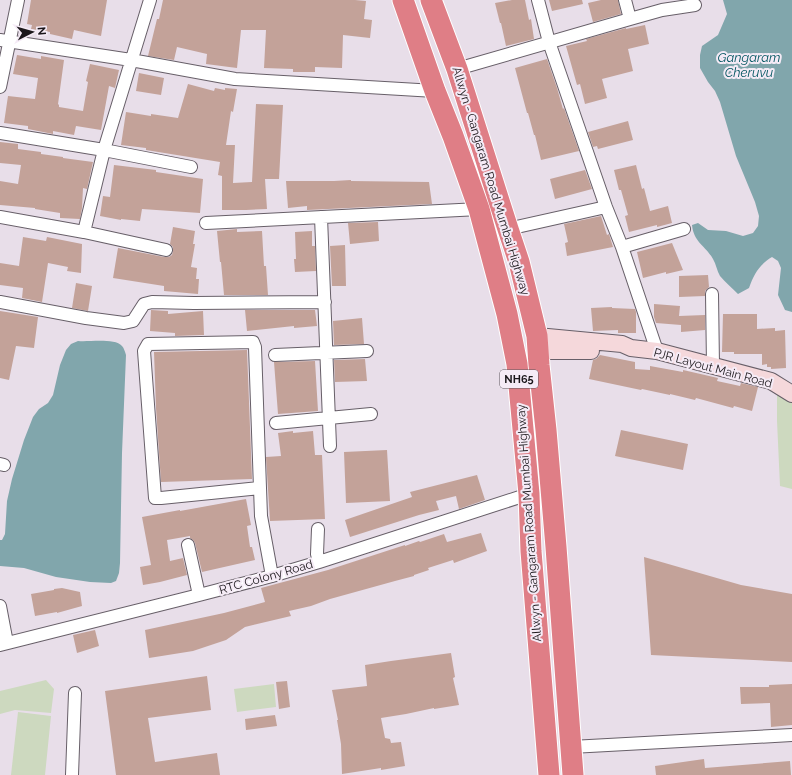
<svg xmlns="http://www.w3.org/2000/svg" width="792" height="775" font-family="Raleway,sans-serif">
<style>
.green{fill:#cdd9bf}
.water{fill:#81a6ac}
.building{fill:#c3a299}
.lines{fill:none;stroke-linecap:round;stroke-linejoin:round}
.street-casing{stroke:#675f68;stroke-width:14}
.secondary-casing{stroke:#675f68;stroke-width:18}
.highway-casing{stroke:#fff;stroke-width:23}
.street{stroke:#fff;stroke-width:12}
.secondary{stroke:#f5d8db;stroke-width:16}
.highway{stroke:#df7e86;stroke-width:21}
.labels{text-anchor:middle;stroke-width:4;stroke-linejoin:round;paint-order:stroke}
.shield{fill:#f5ebf6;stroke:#5c575d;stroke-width:1}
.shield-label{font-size:11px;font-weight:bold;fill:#1b171b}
.street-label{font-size:12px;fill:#1b171b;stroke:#f5ebf6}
.water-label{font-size:13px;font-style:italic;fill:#005560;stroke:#f5ebf6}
</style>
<rect width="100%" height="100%" fill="#e8dee9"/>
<path class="green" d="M 777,389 L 792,399 L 792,489 L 780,486 L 777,421 Z
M 46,680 L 54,689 L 51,713 L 15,710 L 0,714 L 0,691 Z
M 274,684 L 276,707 L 237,712 L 234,689 Z
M 18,712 L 51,716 L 45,775 L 11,775 Z"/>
<path class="water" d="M 723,0 L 792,0 L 792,312 L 785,310 L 778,295 L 781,268 L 778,261 L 772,257 C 759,265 754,274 749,288 L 738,294 C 732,288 725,282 720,276 C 717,271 716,264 713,259 C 705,245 694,243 692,225 L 698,223 L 708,230 L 726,231 L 743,236 L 753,233 L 758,226 L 759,216 L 755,202 L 736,156 L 720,102 L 715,91 L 708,82 L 700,68 L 700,55 L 702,46 L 718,35 L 727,14 Z
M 78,341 C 90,342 115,338 122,346 C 124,348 125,352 126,355 L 122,453 L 120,563 L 119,573 L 116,581 L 111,583 L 90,582 L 56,577 L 24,568 L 0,566 L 0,540 L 2,540 L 5,534 L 7,501 L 12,479 L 24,440 L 33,417 L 39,409 L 48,403 L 53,395 L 60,365 L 66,350 L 71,344 Z"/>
<path class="building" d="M 31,0 L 107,0 L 101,36 L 74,30 L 72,39 L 50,34 L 50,32 L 31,29 L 32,25 L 27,24 Z
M 163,0 L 355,0 L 366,1 L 364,19 L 372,20 L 370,38 L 343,35 L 342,68 L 315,67 L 315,72 L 293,72 L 293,69 L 264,68 L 266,30 L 241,30 L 237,68 L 206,64 L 207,54 L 177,47 L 174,60 L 148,56 L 157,19 L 159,19 Z
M 512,0 L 525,0 L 529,20 L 531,19 L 534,39 L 506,46 L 501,23 L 500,23 L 495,3 Z
M 549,0 L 582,0 L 583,4 L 552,11 Z
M 601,0 L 618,0 L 621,14 L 593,22 L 588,3 Z
M 645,25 L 649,44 L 628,49 L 633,71 L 602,79 L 607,98 L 585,104 L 580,84 L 577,85 L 566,46 L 587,41 L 586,39 L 626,28 L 626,29 Z
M 17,55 L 41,59 L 41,56 L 64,60 L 58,104 L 59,105 L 59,107 L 83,111 L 88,82 L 86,81 L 90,64 L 119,70 L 115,88 L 109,86 L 101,130 L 76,126 L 74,135 L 53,131 L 53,134 L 28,129 L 28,126 L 4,123 L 8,96 L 35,99 L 38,78 L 13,74 Z
M 547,59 L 557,88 L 563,109 L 564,108 L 579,151 L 541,160 L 535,135 L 534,135 L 528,113 L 527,113 L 515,68 Z
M 139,73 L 164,78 L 161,95 L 136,91 Z
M 188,84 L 214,91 L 215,88 L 225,90 L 225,88 L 237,89 L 233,112 L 231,111 L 226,145 L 235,145 L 233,183 L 252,182 L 256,104 L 283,105 L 279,179 L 265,179 L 267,209 L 246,210 L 222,210 L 222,176 L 218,175 L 220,162 L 146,150 L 146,148 L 121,145 L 126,112 L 151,116 L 151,114 L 178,118 Z
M 628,121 L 633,140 L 598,149 L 597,146 L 593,147 L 588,132 Z
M 0,142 L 18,144 L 18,149 L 41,152 L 41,154 L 63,157 L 63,158 L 93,162 L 87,189 L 83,188 L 82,208 L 80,219 L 60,218 L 60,213 L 35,209 L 35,208 L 0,205 L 0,181 L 18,184 L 21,165 L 0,163 Z
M 114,165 L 156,170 L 156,172 L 203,179 L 200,213 L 142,209 L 140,221 L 121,219 L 121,220 L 100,216 L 103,196 L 110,197 Z
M 636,165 L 642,189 L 644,188 L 650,211 L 668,206 L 672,223 L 657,227 L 657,225 L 629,232 L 625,216 L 628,215 L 621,190 L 619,190 L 614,170 Z
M 585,170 L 592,189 L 555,199 L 550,179 Z
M 351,180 L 351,181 L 429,182 L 432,204 L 307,210 L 307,206 L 288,208 L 286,181 L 334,181 Z
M 601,216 L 607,235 L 609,234 L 613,247 L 567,256 L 565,243 L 568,242 L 564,224 Z
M 378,222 L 379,241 L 350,244 L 348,223 Z
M 173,227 L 195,231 L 193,244 L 195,244 L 191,267 L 197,268 L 196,279 L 199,279 L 198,294 L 164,291 L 164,286 L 113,278 L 118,248 L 164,257 L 169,257 L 172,255 L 173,251 L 173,247 L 170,244 Z
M 237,229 L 237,232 L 262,231 L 264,266 L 266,266 L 268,295 L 224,295 L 221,262 L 220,262 L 217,231 Z
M 312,231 L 312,246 L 315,246 L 316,271 L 295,272 L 294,259 L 296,259 L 295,232 Z
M 23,237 L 46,241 L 47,237 L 82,244 L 81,273 L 67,271 L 68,267 L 48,263 L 42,302 L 22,298 L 23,288 L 0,285 L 0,263 L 19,266 Z
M 672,243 L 683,270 L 666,274 L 666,272 L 643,278 L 637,252 Z
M 345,245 L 346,286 L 332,286 L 330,246 Z
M 708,275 L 709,287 L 705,291 L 705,296 L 679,297 L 679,276 Z
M 76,283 L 92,286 L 88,311 L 72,308 Z
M 654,304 L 680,306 L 679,316 L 705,315 L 705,330 L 681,332 L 681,325 L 656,323 L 654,317 Z
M 612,307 L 612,308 L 635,309 L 636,312 L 636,333 L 618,333 L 618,330 L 593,331 L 591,308 Z
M 151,310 L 168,311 L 168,314 L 203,311 L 204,335 L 175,336 L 175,333 L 150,331 Z
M 245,310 L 315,310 L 317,326 L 294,328 L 294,326 L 247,331 Z
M 0,311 L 38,317 L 34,348 L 16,346 L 9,380 L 0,378 Z
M 723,314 L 757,314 L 757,329 L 775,328 L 775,331 L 785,330 L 786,368 L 771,369 L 771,367 L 767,367 L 767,364 L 762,365 L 762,354 L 734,354 L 734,352 L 722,352 Z
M 362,318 L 364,344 L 334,345 L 333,321 Z
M 247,350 L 252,479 L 161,482 L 156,408 L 154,352 Z
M 600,355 L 635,362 L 635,369 L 650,370 L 650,366 L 683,372 L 683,370 L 718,378 L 717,381 L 740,386 L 741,383 L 758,387 L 752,411 L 734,406 L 733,408 L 696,398 L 695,400 L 670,394 L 670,395 L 642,389 L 641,390 L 589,379 L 593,360 L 596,359 Z
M 365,359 L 367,381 L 335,382 L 334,360 Z
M 315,361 L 318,411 L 278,414 L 274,362 Z
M 621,430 L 688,444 L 683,470 L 615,456 Z
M 293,431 L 293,433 L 313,431 L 315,455 L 322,455 L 325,519 L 270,521 L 266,457 L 281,456 L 278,433 Z
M 387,450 L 390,501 L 346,503 L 344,452 Z
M 477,475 L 485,500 L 459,509 L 456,496 L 436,501 L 439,510 L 419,515 L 350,537 L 345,520 L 412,497 L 410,492 Z
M 246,499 L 251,525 L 247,526 L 250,547 L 252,547 L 255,560 L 202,572 L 195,543 L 193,540 L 190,538 L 190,536 L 167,540 L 170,561 L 183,558 L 187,575 L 160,582 L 143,585 L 140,567 L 151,565 L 142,517 L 180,510 L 180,511 Z
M 481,533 L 487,551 L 454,563 L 453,560 L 428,568 L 429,570 L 414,575 L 414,576 L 395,581 L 330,599 L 311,606 L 289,611 L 291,616 L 245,627 L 226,640 L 193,651 L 149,658 L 145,630 L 224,613 L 265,602 L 261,588 L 328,570 L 405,545 L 405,546 L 419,541 L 420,542 L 444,534 L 447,542 Z
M 644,557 L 741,585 L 792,594 L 792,662 L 651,655 Z
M 62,588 L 80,592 L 82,606 L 57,613 L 57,612 L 35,616 L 31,594 L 54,590 L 54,589 Z
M 95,630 L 99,646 L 77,653 L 73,635 Z
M 451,653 L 455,677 L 453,678 L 459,705 L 434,709 L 434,708 L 406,714 L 381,718 L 385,738 L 390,739 L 391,743 L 401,742 L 405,766 L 381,770 L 381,768 L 342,774 L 341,744 L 337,720 L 338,720 L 332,690 L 367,686 L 365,665 L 391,661 Z
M 207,676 L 211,710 L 148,718 L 155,762 L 217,753 L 220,775 L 116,775 L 105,691 Z
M 287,681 L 290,707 L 279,709 L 276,682 Z
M 792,684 L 792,725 L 771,727 L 770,703 L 741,704 L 740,687 L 769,687 L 769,685 Z
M 275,715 L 277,726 L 246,730 L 245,719 Z
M 704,759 L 705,768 L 790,761 L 791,775 L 656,775 L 655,766 Z"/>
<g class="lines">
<g class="street-casing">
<path id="street" d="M 538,0 L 549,42 L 606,207 L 622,247 L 657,351
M 625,0 L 630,19
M 0,40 L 131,60 L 235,79 L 435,91
M 457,69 L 630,19 L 662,10 L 695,5
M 0,87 L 18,0
M 0,133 L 104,150 L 191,167
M 0,217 L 84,232 L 166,250
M 321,217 L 330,446
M 206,223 L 479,209
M 508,229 L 606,207
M 84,232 L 104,150 L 150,0
M 622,247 L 684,229
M 712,294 L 713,366
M 0,302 L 86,318 L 124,323 L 133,321 L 144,304 L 152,302 L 194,303 L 325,302
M 275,355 L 367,351
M 276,423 L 371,414
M 0,464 L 4,465
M 260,488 L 255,347 L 253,342 L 148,344 L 144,351 L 155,498 L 161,498 L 260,488 L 261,516 L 272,576
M 318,529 L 317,554 L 319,562
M 188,545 L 199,595
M 0,606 L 7,643
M 0,645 L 199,595 L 272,576 L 319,562 L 529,494
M 571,747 L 792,735
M 72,775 L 75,693"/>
</g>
<g class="secondary-casing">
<path id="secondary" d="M 537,336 L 622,344 L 631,348 L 657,351 L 771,381 L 792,394
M 538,353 L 546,351 L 591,351"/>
</g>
<g class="highway-casing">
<path id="highway" d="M 403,0 L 435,91 L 453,136 L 479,209 L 507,314 L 517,364 L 529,494 L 531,551 L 549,775
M 431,0 L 457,69 L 508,229 L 519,262 L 537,336 L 539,365 L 546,430 L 556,547 L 573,775"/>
</g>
<use href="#street" class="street"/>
<use href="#secondary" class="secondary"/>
<use href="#highway" class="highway"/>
</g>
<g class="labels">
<rect class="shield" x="500" y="370" width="38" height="18" rx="3"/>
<g class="shield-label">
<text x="519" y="383">NH65</text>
</g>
<g class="street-label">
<text transform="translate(491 181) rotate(73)" y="4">Allwyn - Gangaram Road Mumbai Highway</text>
<text transform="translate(713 368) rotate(15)" y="4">PJR Layout Main Road</text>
<text transform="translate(529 523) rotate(-94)" y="4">Allwyn - Gangaram Road Mumbai Highway</text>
<text transform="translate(266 577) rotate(-16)" y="4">RTC Colony Road</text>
</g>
<g class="water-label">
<text x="749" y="62">Gangaram<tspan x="749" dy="15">Cheruvu</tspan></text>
</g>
</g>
<g transform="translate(32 32) rotate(84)" stroke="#f5ebf6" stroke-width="3" paint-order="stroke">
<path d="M0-3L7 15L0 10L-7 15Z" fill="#1b171b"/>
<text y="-6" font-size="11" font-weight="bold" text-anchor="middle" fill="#1b171b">N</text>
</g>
</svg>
